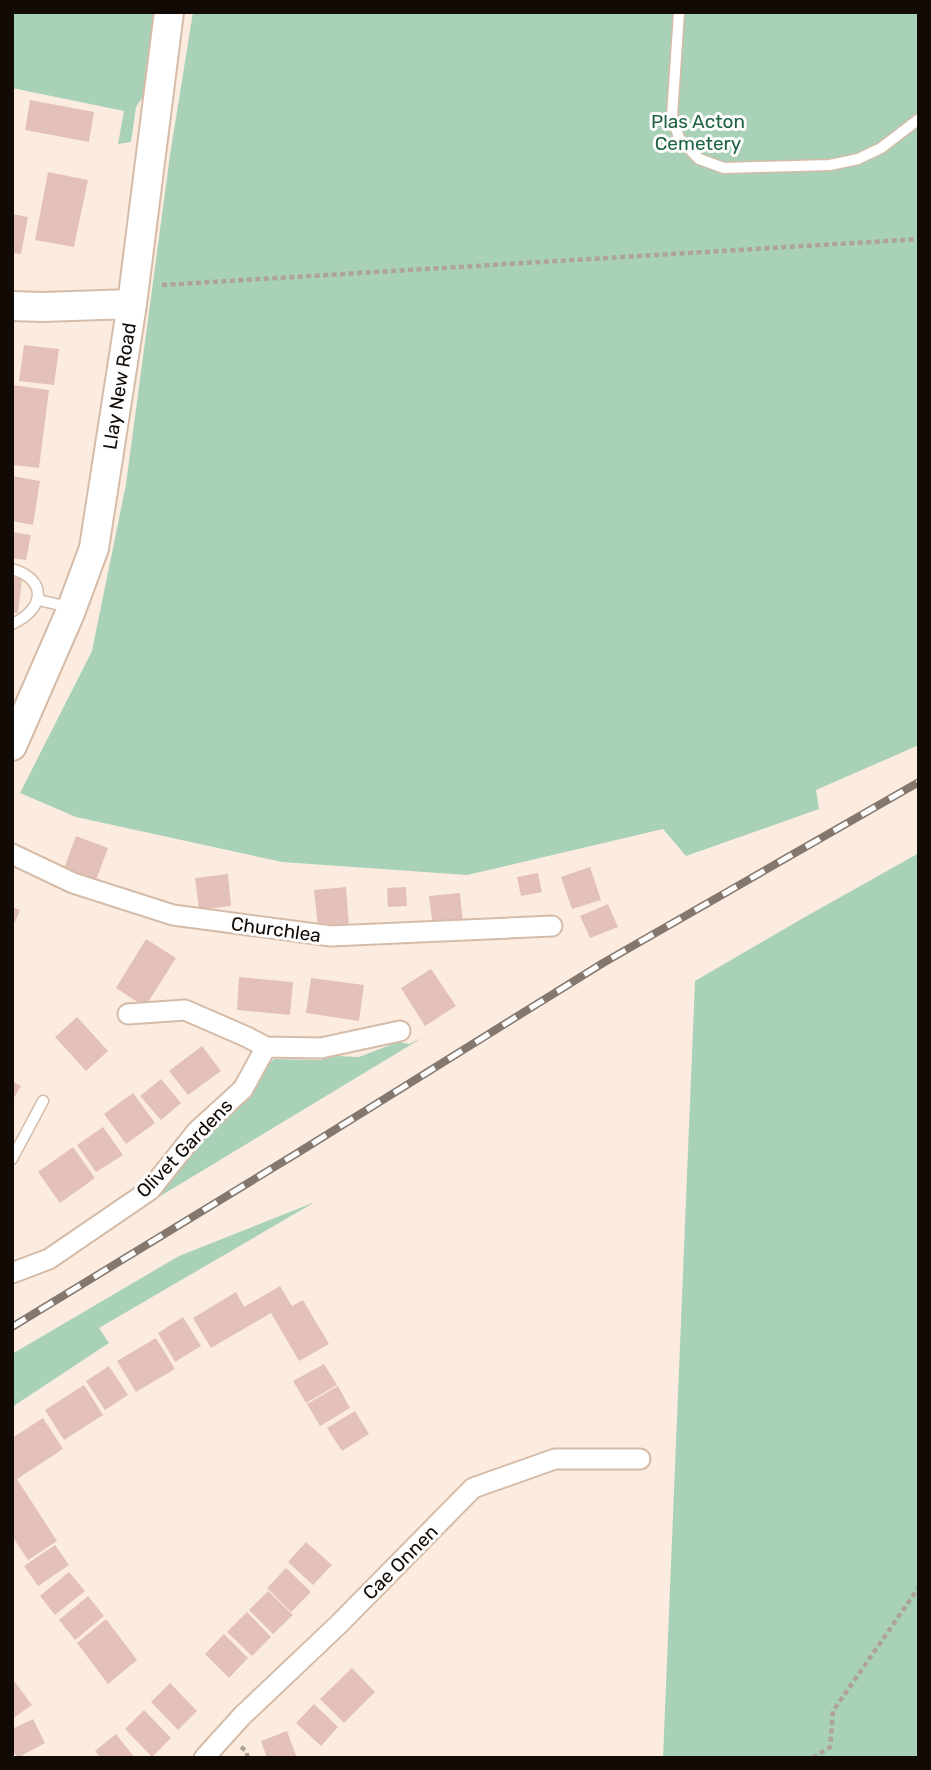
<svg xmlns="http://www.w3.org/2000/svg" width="931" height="1770" font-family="Rubik,sans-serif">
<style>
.green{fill:#a8d1b8}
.building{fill:#e3c1ba}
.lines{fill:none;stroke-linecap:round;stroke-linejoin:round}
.lane-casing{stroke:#d5bca8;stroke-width:13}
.street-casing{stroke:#d5bca8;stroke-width:23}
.secondary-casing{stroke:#d5bca8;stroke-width:32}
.path{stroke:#afa297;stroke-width:4.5;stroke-dasharray:5 3.5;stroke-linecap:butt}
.lane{stroke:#fff;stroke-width:10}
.street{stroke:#fff;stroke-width:19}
.secondary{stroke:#fff;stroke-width:28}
.rail-casing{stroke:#83776e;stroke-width:8}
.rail{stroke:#fdfdfd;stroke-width:5;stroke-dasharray:16;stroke-linecap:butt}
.labels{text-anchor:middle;stroke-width:6;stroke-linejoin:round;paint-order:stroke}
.park-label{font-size:19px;fill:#1d6341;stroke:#fdfdfd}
.street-label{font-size:19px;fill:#120a04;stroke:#fdfdfd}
</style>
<rect width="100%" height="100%" fill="#fcece0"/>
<path class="green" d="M 12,12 L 156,12 L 144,95 L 136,107 L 131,142 L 118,144 L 124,111 L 12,88 Z
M 193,12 L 919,12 L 919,745 L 816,790 L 819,809 L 686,856 L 663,829 L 467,875 L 282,862 L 76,817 L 20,793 L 92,651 L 126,484 L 170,155 Z
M 919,853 L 919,1758 L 663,1758 L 695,981 L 805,917 Z
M 422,1038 L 129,1215 L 274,1059 L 321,1060 L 337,1056 L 359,1057 L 398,1042 L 409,1044 Z
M 315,1202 L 99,1328 L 109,1343 L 12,1407 L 12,1354 L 179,1256 Z"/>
<path class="building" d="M 30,100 L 94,112 L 89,142 L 25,130 Z
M 48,172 L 88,180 L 74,247 L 35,240 Z
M 12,214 L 28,217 L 21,254 L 12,253 Z
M 24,345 L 59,349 L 54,385 L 19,381 Z
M 12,385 L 49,390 L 39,468 L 12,465 Z
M 12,476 L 40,481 L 33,525 L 12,521 Z
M 12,532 L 31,535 L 26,560 L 12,558 Z
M 12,577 L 22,578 L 18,613 L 12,612 Z
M 76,836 L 108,848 L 96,880 L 64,868 Z
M 590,867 L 601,900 L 572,909 L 561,877 Z
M 538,873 L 542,892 L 521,896 L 517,877 Z
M 228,874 L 231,906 L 199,910 L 195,878 Z
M 346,887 L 349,926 L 318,928 L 314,890 Z
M 406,887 L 407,906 L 388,907 L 387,888 Z
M 460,893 L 463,924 L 433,927 L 429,896 Z
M 608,904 L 618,927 L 590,938 L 580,916 Z
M 12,907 L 20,910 L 12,929 Z
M 146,939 L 176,958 L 145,1007 L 116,988 Z
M 431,969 L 456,1006 L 425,1026 L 401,988 Z
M 239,977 L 293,982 L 290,1015 L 237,1010 Z
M 311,978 L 364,985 L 359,1021 L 306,1013 Z
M 77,1017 L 108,1051 L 86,1071 L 55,1037 Z
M 202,1046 L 221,1071 L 188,1095 L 169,1071 Z
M 161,1079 L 181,1103 L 161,1120 L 140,1096 Z
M 12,1081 L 21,1086 L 12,1101 Z
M 133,1093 L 155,1123 L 126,1144 L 104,1114 Z
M 103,1127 L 123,1155 L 96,1172 L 77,1145 Z
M 73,1147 L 95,1178 L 60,1203 L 38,1172 Z
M 280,1286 L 292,1306 L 303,1300 L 329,1344 L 299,1361 L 271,1313 L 211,1348 L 193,1318 L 236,1292 L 244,1307 Z
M 183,1317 L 201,1346 L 175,1362 L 158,1333 Z
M 156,1338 L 175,1369 L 136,1392 L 117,1361 Z
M 324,1364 L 337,1385 L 306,1403 L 293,1381 Z
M 109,1366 L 128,1395 L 105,1410 L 86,1381 Z
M 84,1385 L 103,1415 L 64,1440 L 45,1410 Z
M 338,1386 L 350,1408 L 320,1426 L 307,1404 Z
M 355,1411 L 369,1434 L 342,1451 L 327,1428 Z
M 43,1418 L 63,1449 L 17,1479 L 57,1541 L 28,1560 L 12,1536 L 12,1438 Z
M 306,1542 L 332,1565 L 313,1585 L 288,1562 Z
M 55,1545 L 69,1565 L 38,1586 L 24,1566 Z
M 286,1568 L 311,1592 L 291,1612 L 267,1588 Z
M 69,1572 L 85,1591 L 55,1615 L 40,1596 Z
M 268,1591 L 293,1615 L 273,1634 L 249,1610 Z
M 88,1596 L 104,1616 L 75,1640 L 59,1620 Z
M 247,1612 L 271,1637 L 252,1656 L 227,1632 Z
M 106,1619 L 137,1660 L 108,1684 L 77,1643 Z
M 224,1634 L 248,1658 L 229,1678 L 205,1654 Z
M 352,1668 L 375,1692 L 344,1723 L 320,1699 Z
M 12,1678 L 32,1705 L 12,1719 Z
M 170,1683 L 197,1711 L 178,1730 L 151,1702 Z
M 314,1704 L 338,1727 L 321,1746 L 296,1723 Z
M 144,1710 L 171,1738 L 152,1757 L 125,1729 Z
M 33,1719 L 45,1743 L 17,1758 L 12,1749 L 12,1729 Z
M 287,1731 L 297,1758 L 267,1758 L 261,1741 Z
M 116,1734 L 135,1758 L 101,1758 L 95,1751 Z"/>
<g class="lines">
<g class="lane-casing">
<path id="lane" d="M 679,12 L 672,116 L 679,138 L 699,159 L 724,168 L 830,165 L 858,159 L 881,148 L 919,119
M 12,569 C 49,580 44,610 12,624
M 39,600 L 68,607
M 12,1159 L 43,1101"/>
</g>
<g class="street-casing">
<path id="street" d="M 12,854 L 73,883 L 173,915 L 331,936 L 552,926
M 128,1014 L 185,1010 L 247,1037 L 266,1047
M 12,1273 L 49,1259 L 150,1190 L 197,1131 L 243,1089 L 266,1047 L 321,1048 L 400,1031
M 204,1758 L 242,1716 L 339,1624 L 473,1488 L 555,1459 L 640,1459"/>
</g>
<g class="secondary-casing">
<path id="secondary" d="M 12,306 L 42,307 L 132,304
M 12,746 L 70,613 L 94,548 L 132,304 L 169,12"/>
</g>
<path class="path" d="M 162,285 L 919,239
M 241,1747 L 246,1751 L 248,1758
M 813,1758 L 830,1747 L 833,1711 L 919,1587"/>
<use href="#lane" class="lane"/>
<use href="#street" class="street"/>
<use href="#secondary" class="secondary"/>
<g class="rail-casing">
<path id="rail" d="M 12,1327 L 299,1152 L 603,963 L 919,782"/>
</g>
<use href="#rail" class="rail"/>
</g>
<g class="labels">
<g class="park-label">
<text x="698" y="128">Plas Acton<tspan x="698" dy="22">Cemetery</tspan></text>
</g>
<g class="street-label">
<text transform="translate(119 386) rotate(-81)" y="7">Llay New Road</text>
<text transform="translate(276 929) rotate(8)" y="7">Churchlea</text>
<text transform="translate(184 1148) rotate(-46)" y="7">Olivet Gardens</text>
<text transform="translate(400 1562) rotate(-45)" y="7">Cae Onnen</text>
</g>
</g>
<rect width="931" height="1770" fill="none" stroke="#120a04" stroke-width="28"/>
</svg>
